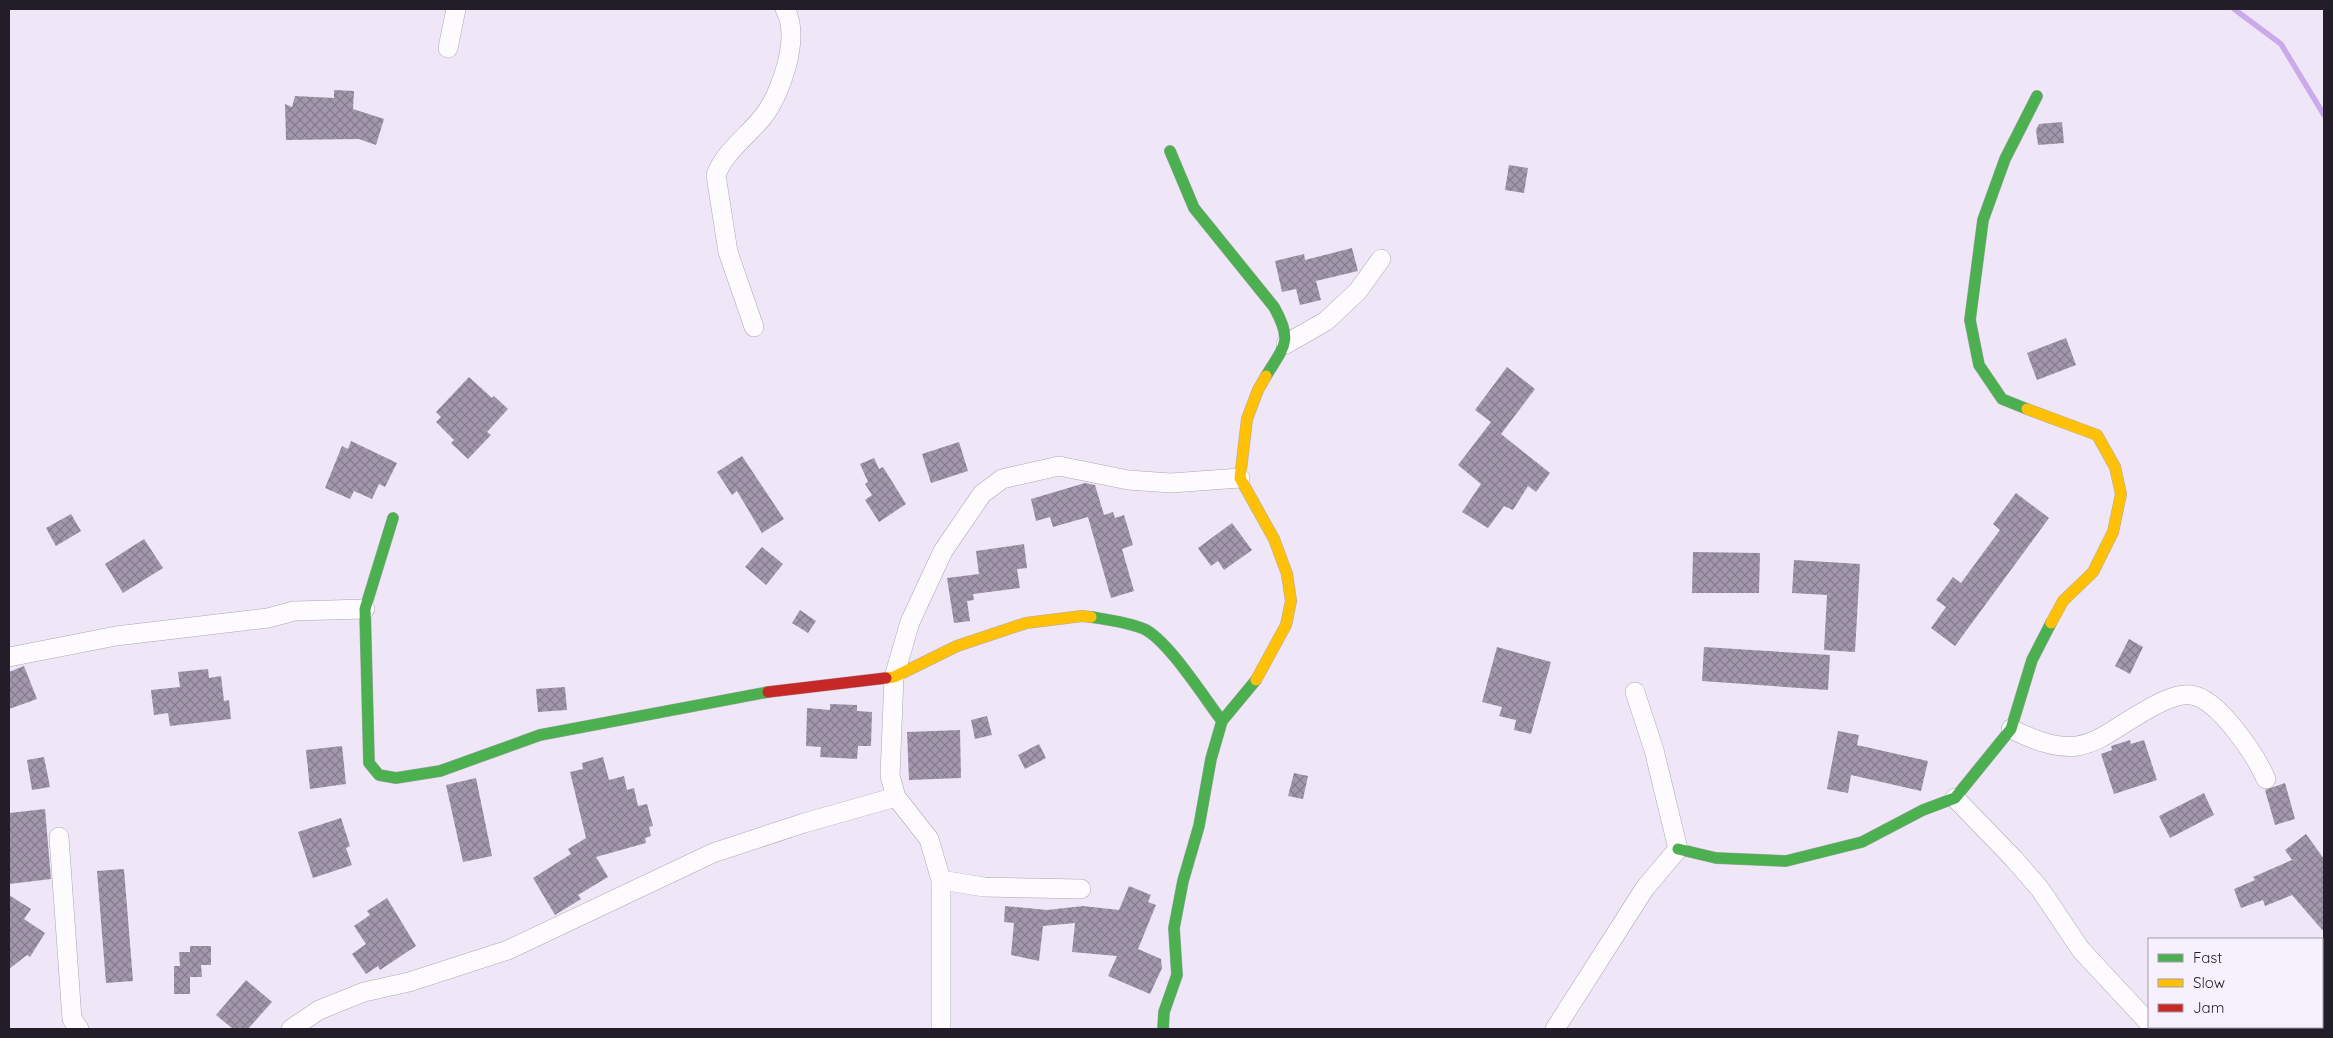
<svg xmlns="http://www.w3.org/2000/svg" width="2333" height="1038" font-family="Quicksand,sans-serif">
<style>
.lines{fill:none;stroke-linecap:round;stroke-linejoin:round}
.stream{stroke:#caaaea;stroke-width:5.5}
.building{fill:url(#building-cross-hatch)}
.street-casing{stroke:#aca6b2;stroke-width:20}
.fast-casing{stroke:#aca6b2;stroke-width:12}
.slow-casing{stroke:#aca6b2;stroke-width:12}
.jam-casing{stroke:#aca6b2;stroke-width:12}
.street{stroke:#fdfbfe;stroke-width:19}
.fast{stroke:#4caf50;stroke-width:11}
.slow{stroke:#ffc107;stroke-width:11}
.jam{stroke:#c62828;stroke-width:11}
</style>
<defs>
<pattern id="building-cross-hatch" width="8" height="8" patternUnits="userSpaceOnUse" patternTransform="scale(1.25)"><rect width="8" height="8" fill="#a397ad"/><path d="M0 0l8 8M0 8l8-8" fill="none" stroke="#847b8d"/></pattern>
</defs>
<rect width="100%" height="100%" fill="#efe7f7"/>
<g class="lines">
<path class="stream" d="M 2234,9 L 2281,44 L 2324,115"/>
</g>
<path class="building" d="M 334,90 L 354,91 L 353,109 L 384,119 L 376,145 L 359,139 L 286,140 L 285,104 L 292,107 L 295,96 L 334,98 Z
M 2062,122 L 2064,143 L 2038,145 L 2036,130 L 2039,124 Z
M 1509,165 L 1528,168 L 1524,193 L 1505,190 Z
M 1352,248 L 1358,271 L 1316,281 L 1321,300 L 1300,305 L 1296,289 L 1282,292 L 1275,261 L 1304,254 L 1305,260 Z
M 2066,338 L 2076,365 L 2037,380 L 2027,353 Z
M 1507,367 L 1535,389 L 1501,434 L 1550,473 L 1536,492 L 1528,486 L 1513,510 L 1504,506 L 1488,528 L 1462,512 L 1481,484 L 1458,465 L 1491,422 L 1475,410 Z
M 469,377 L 492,398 L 494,396 L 508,409 L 487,432 L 491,435 L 468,459 L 451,443 L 454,440 L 436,422 L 441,417 L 436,412 Z
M 351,441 L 397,463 L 385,487 L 379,484 L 372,499 L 354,491 L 350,499 L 325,488 L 342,446 L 348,449 Z
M 959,442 L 968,471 L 931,483 L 922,454 Z
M 742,456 L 784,519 L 762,533 L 737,491 L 732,495 L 717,472 Z
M 874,458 L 879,469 L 883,467 L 906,504 L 879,522 L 865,500 L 872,495 L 865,484 L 868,482 L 860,464 Z
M 1085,483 L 1095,485 L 1104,515 L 1113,512 L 1115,518 L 1124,515 L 1133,545 L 1122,549 L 1134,591 L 1111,598 L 1088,517 L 1053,527 L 1050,517 L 1036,521 L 1031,499 Z
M 2016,493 L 2049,518 L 1955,646 L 1931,628 L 1946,607 L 1936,600 L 1953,577 L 1961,583 L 2000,530 L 1993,524 Z
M 71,514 L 81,531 L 56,546 L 46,528 Z
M 1232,523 L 1252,550 L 1224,570 L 1218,561 L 1211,566 L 1198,548 Z
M 144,539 L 163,568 L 123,593 L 105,564 Z
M 1024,544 L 1027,568 L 1017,569 L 1020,588 L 973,594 L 974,600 L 967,601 L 970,621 L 954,623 L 947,578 L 979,574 L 976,551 Z
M 762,547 L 783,564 L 766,585 L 745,567 Z
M 1693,552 L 1760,553 L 1759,593 L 1692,593 Z
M 1794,560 L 1860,564 L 1855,652 L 1824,650 L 1827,595 L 1792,593 Z
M 800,610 L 816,621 L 808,633 L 792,623 Z
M 2129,639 L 2143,647 L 2130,674 L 2115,666 Z
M 1497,647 L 1551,662 L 1531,734 L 1514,730 L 1516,720 L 1499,716 L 1502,707 L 1482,702 Z
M 1704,647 L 1830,655 L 1828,690 L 1702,681 Z
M 24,666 L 37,699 L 9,709 L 9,672 Z
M 208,669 L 209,678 L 221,676 L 224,701 L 229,700 L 231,719 L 170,726 L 168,713 L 154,715 L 151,690 L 180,687 L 178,672 Z
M 565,687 L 567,710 L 538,712 L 536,689 Z
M 830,704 L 857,705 L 857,711 L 872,712 L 871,746 L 858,746 L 857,759 L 820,757 L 821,747 L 806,746 L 807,708 L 830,710 Z
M 987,716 L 992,735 L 975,739 L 971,720 Z
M 960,730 L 961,778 L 909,780 L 907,732 Z
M 1838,731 L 1859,735 L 1857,745 L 1928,761 L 1921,791 L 1851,775 L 1848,793 L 1827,789 Z
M 2130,740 L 2131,744 L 2144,740 L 2157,780 L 2114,794 L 2101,754 L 2112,750 L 2111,746 Z
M 1039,744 L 1046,758 L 1025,769 L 1018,755 Z
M 342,746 L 346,784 L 310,789 L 306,750 Z
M 44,757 L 50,787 L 32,790 L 27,760 Z
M 603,757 L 609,780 L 624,776 L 627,790 L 634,788 L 638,806 L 647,804 L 653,826 L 649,827 L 651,836 L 645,838 L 646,843 L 596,857 L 608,877 L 578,895 L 581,899 L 555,915 L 533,878 L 571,854 L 568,849 L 586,838 L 570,772 L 583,769 L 582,763 Z
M 1294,773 L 1308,776 L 1303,799 L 1288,796 Z
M 476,778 L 492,856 L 463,862 L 446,785 Z
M 2285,783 L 2295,819 L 2275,825 L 2265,790 Z
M 2204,793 L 2214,815 L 2170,838 L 2159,816 Z
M 45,809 L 51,879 L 9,884 L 9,813 Z
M 341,818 L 350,846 L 346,848 L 352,865 L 313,878 L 298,832 Z
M 2306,834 L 2324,859 L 2324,932 L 2292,895 L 2265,906 L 2263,900 L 2241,908 L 2234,889 L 2255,880 L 2253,877 L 2292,860 L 2285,850 Z
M 124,869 L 133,981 L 106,983 L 97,871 Z
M 1129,886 L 1151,895 L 1148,902 L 1156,905 L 1138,949 L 1161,959 L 1162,968 L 1150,994 L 1108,976 L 1117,956 L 1072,952 L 1075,923 L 1043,926 L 1039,961 L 1011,955 L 1014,923 L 1004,922 L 1005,906 L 1047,910 L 1083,906 L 1119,910 Z
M 9,895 L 31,909 L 24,919 L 45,933 L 30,957 L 27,955 L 9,969 Z
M 387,898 L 416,946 L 380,970 L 378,966 L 366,974 L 352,954 L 366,944 L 354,926 L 370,915 L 367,911 Z
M 190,946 L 211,946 L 211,965 L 201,965 L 202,977 L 190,977 L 190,994 L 174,994 L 174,966 L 180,966 L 179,952 L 190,952 Z
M 246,980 L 272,1002 L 248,1029 L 233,1029 L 216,1015 Z"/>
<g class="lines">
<g class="street-casing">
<path id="street" d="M 448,48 L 456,9
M 754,327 L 728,252 L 716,175 C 724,153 747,136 762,118 C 781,95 801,37 785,9
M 1286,344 L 1326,321 L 1358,291 L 1381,259
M 9,657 L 116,636 L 268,618 L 294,611 L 365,609
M 2011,729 C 2030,738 2054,749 2077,746 C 2096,743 2112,731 2128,721 C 2145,711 2171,693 2191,695 C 2218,698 2256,756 2266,779
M 1955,798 L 2014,859 L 2040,889 L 2081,950 L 2149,1023
M 59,837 L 72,1019 L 79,1029
M 941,880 L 984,887 L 1081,889
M 291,1029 L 319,1010 L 364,992 L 409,982 L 508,950 L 713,853 L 804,823 L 896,797
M 941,1029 L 941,880 L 929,839 L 896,797 L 890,776 L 894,677 L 910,622 L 943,551 L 982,494 L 1002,479 L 1059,466 L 1128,480 L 1171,483 L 1240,478
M 1555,1029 L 1645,888 L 1678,849 L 1654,750 L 1635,692"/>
</g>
<g class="fast-casing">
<path id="fast" d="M 1170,151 L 1194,208 L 1274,307 C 1293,341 1285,345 1266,376
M 2027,409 L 2002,399 L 1979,365 L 1970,320 L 1983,220 L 2005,159 L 2037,96
M 393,518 L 365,609 L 369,763 L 379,775 L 396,778 L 440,771 L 540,735 L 768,692
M 1091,617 C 1109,620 1127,622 1144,629 C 1168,640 1205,699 1222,721
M 1678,849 L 1716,858 L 1786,861 L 1862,842 L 1923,810 L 1955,798 L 2011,729 L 2032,660 L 2051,623
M 1163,1029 L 1164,1012 L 1177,975 L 1174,928 L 1183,881 L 1199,826 L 1211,759 L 1222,721 L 1256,680"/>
</g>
<g class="slow-casing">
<path id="slow" d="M 2027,409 L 2097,435 L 2115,467 L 2121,494 L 2113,532 L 2093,572 L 2063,601 L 2051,623
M 886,678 L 894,677 L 957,646 L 1026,623 L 1082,616 L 1091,617
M 1256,680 L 1286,625 L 1291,601 L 1287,574 L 1274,539 L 1240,478 L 1247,419 L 1258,390 L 1266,376"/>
</g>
<g class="jam-casing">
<path id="jam" d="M 768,692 L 886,678"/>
</g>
<use href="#street" class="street"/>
<use href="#fast" class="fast"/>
<use href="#slow" class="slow"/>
<use href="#jam" class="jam"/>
</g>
<rect width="2333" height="1038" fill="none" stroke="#221d28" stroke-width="20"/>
<rect x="2148" y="938" width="175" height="90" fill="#f7f1fd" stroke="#a29ca8"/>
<rect x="2158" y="954" width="25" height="8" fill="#4caf50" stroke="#a29ca8"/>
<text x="2193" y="963" font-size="15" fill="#221d28">Fast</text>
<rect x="2158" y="979" width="25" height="8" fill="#ffc107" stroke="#a29ca8"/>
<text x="2193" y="988" font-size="15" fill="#221d28">Slow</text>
<rect x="2158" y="1004" width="25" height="8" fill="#c62828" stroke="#a29ca8"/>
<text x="2193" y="1013" font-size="15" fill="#221d28">Jam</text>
</svg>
